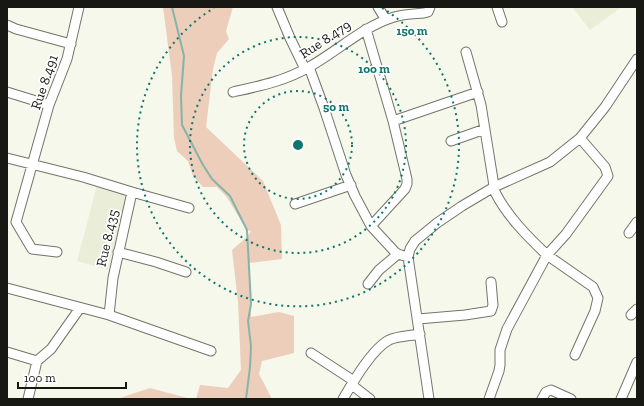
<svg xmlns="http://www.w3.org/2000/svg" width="644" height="406" font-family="'Zilla Slab',serif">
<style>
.built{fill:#eaeed9}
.green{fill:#eccebb}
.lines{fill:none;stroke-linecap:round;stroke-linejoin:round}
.stream{stroke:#87b4aa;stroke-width:2}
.minor-casing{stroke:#727569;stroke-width:11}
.minor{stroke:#fff;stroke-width:9}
.ring{fill:none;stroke:#0f766e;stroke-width:2;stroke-dasharray:2 4}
.labels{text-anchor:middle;stroke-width:3.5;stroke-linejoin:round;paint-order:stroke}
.street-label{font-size:14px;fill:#171814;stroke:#fff}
.centre{fill:#0f766e;stroke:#fff;stroke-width:2}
.ring-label{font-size:12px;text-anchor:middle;font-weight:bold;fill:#0f766e;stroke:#fff;stroke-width:3.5;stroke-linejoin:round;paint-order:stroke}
</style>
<rect width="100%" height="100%" fill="#f6f8eb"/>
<path class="built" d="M 572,7 L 622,7 L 590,30 Z
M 97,185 L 128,194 L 108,270 L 77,261 Z"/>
<path class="green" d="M 163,7 L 233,7 L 226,31 L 229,39 L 217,53 L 213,69 L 206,127 L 263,181 L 281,225 L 282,259 L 249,263 L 251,317 L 279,312 L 294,316 L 294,353 L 262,361 L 259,374 L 272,399 L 196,399 L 200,385 L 228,388 L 241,370 L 238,302 L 232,250 L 248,236 L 251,231 L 247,230 L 226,196 L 217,187 L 203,187 L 193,176 L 188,161 L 177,151 L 174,138 L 172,76 Z
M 150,388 L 191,399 L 117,399 Z"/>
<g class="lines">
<path class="stream" d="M 172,7 L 184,56 L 181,96 L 182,125 L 203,165 L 212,179 L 230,196 L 247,230 L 251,304 L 248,321 L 251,346 L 250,367 L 246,399"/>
<g class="minor-casing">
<path id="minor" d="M 277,7 L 290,38 L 305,69
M 378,7 L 386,20
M 497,7 L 502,22
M 7,25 L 16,29 L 71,44
M 366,29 L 393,121 L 407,179 L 407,184 L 405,189 L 371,226
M 466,52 L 481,105 L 495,192 C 507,216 528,237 547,255 L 566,234 L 608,176 L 605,167 L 580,138
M 309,67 L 324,108 L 346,175 L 355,196 L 371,226 L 395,252 L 398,254 L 408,257
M 7,92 L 49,105
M 233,92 C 260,86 285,81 309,67 C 338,51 362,27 394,17 C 404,14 414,14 424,13 L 428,12 L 430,7
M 393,121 L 478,92
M 451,141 L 485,129
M 7,158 L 83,177 L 132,192 L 113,278 L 109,315 L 7,288
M 132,192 L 189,208
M 295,204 L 351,185
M 629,233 L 637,222
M 57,252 L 32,249 L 16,222 L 49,105 L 67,59 L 79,7
M 118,252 L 156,262 L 186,272
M 368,284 L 379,270 L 398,254
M 109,315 L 211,351
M 631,315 L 637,309
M 418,319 L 465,315 L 491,311 L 493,305 L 491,282
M 7,352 L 37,361 L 51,349 L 80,308
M 311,353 L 354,381
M 352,385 L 370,399
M 28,399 L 37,361
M 343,399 C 353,382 372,349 389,340 C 398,336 410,336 420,334
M 429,399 L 408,257 L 410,249 L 415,241 L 437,223 L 462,206 L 494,187 L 550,162 L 580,138 L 605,107 L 637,59
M 489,399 L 499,371 L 500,365 L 500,350 L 507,329 L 547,255 L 593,287 L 598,298 L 595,311 L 575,355
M 542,399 L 546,392 L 551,390 L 571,399
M 621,399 L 637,362"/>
</g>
<use href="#minor" class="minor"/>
</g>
<g class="ring">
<circle cx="298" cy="145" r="54"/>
<circle cx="298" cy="145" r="108"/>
<path d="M382 8A161 161 0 1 1 214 8"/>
</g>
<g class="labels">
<g class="street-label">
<text transform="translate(325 39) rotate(-33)" y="5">Rue 8.479</text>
<text transform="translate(44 82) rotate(-71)" y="5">Rue 8.491</text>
<text transform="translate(107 238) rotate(-77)" y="5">Rue 8.435</text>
</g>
</g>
<circle cx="298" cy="145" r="6" class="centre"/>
<g class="ring-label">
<text x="412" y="35">150 m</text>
<text x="374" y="73">100 m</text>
<text x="336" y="111">50 m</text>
</g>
<rect width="644" height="406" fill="none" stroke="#171814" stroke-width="16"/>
<path d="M18 382v6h108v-6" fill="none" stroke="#171814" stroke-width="2"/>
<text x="24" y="382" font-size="12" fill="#171814" stroke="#ffffff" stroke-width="3" paint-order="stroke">100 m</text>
</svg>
